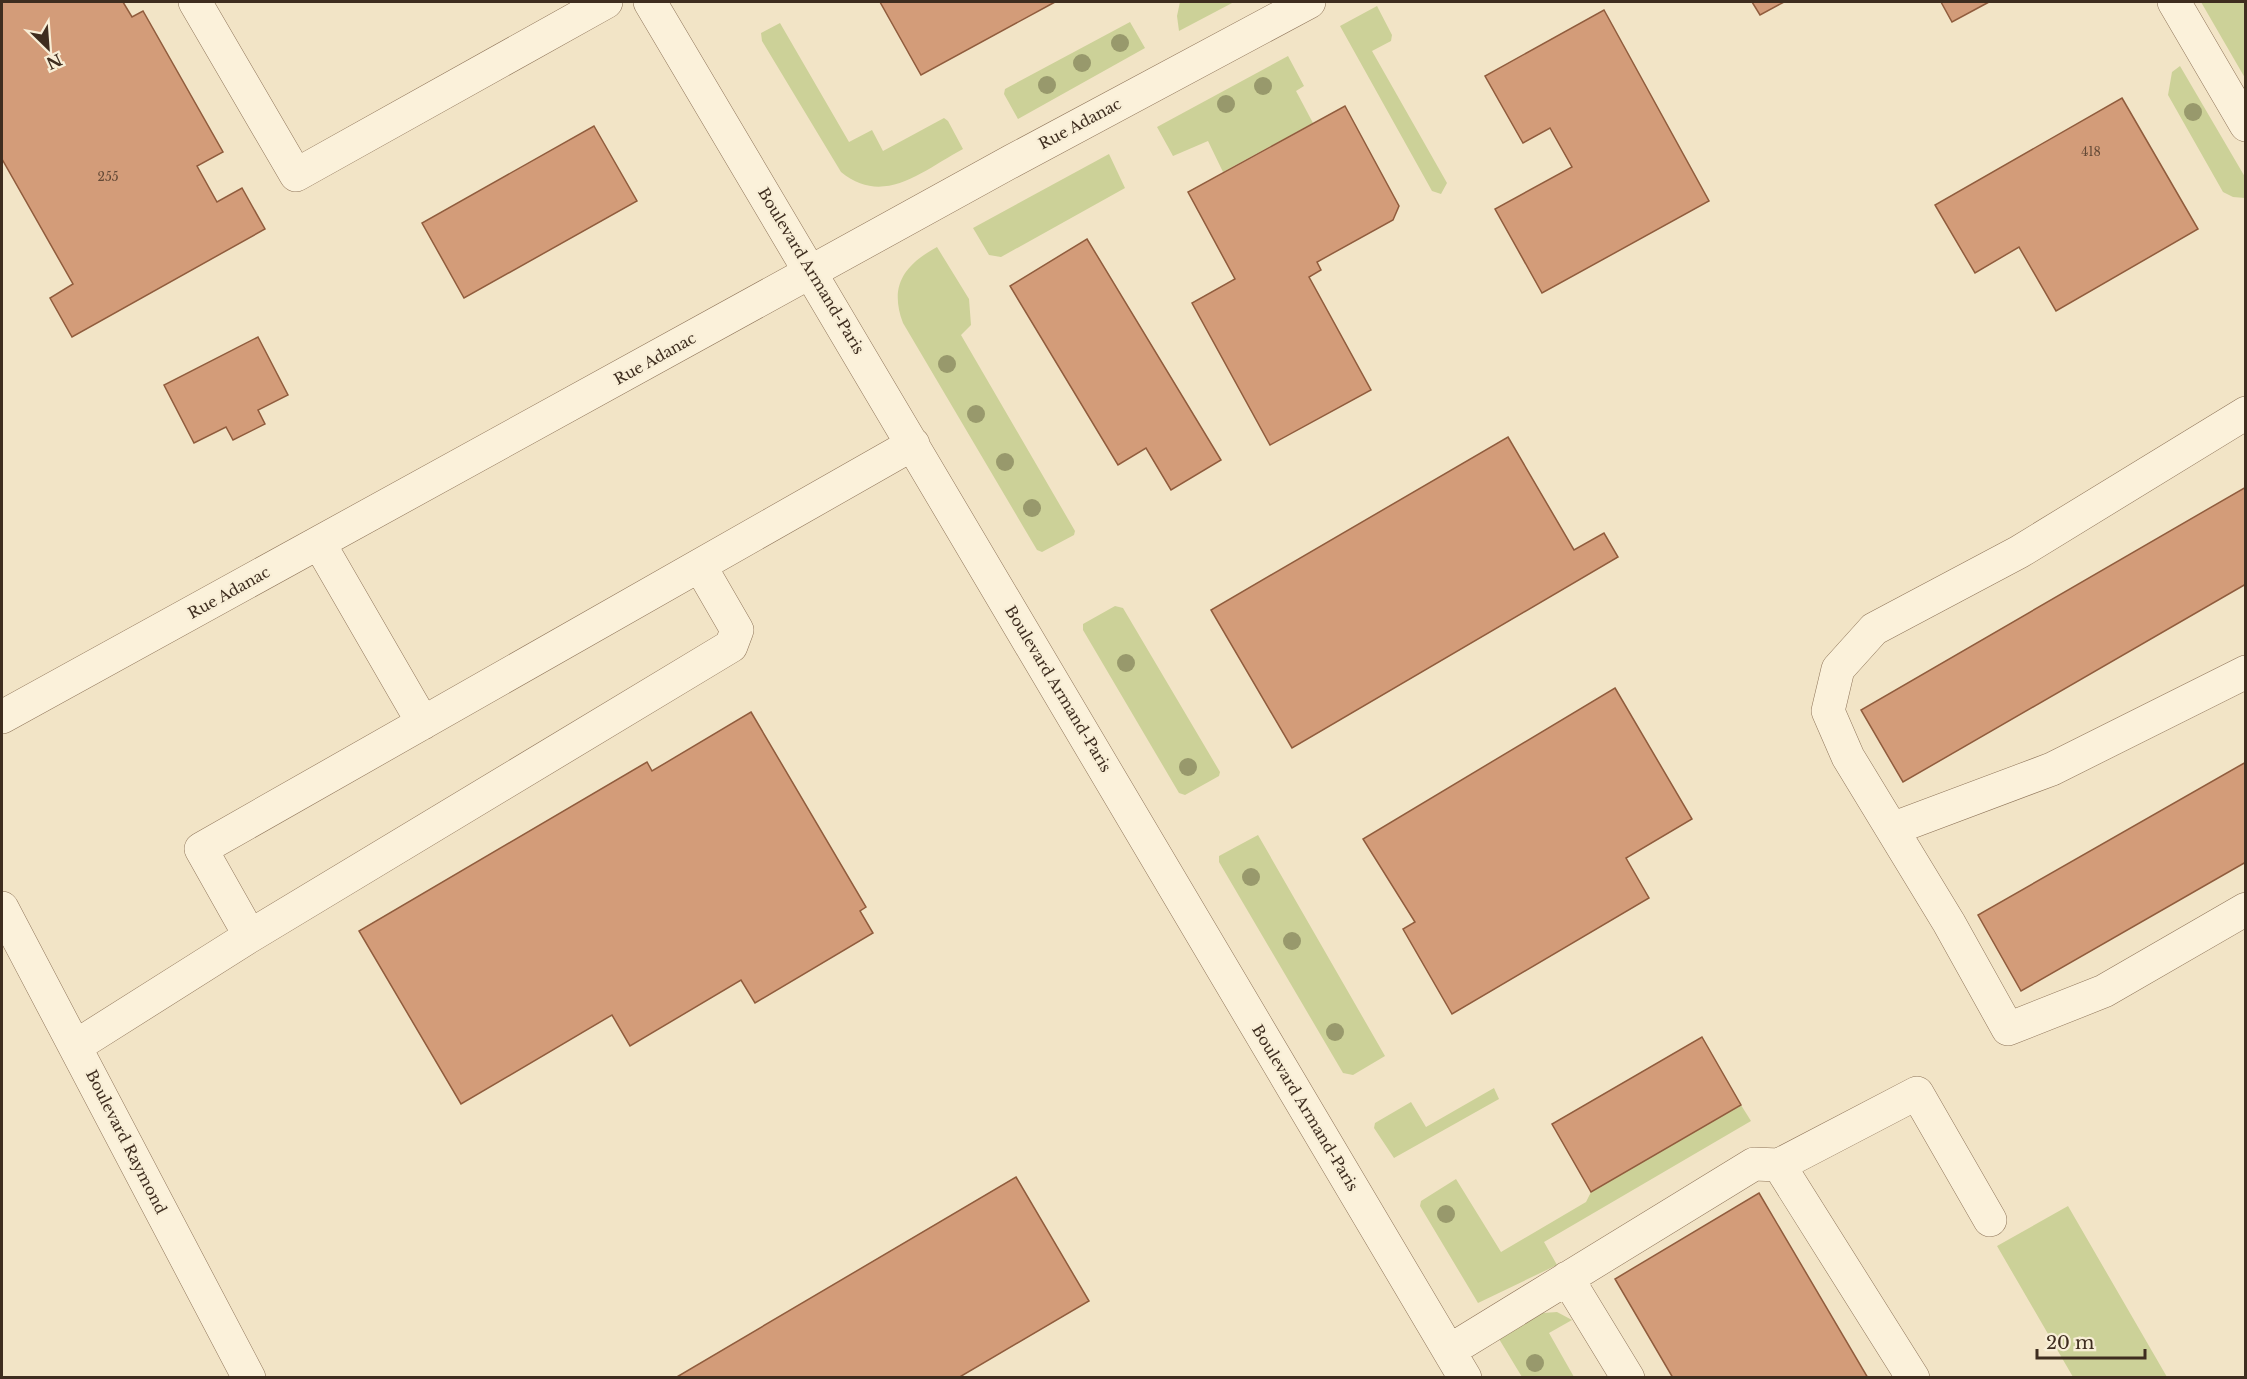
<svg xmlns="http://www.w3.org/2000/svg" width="2247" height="1379" font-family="'Libre Baskerville',serif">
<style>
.green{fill:#ccd198}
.building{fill:#d39c79;stroke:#905c3d;stroke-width:1.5}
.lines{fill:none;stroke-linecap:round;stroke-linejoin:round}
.minor-casing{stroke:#8f755a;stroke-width:34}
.minor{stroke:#fbf1da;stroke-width:33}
.tree{fill:#98996c}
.labels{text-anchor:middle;stroke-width:4.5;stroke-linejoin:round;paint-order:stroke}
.number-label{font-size:12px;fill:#634936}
.street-label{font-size:15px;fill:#3e2d1f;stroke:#f8eed6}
</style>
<rect width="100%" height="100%" fill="#f2e4c6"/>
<path class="green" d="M 1180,2 L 1234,2 L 1179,31 L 1177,16 Z
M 2201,2 L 2245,2 L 2245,78 Z
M 1377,6 L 1392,35 L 1391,41 L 1372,51 L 1447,183 L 1441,194 L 1432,191 L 1340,26 Z
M 1130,22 L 1145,48 L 1018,119 L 1004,94 L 1005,89 Z
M 780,23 L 849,142 L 872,130 L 883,151 L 944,118 L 948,121 L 963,149 C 922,171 884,207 841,172 L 762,41 L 761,33 Z
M 1288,56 L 1304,86 L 1296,91 L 1313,123 L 1223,172 L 1208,141 L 1173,156 L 1157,127 Z
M 2180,66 L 2245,177 L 2245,198 L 2233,197 L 2223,192 L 2168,95 L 2172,72 Z
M 1109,154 L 1125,188 L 1001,257 L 989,255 L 973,228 Z
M 937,247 L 969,299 L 971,325 L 961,335 L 1075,531 L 1074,535 L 1042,552 L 1037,550 L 903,323 C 889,286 904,265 937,247 Z
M 1115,606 L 1123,608 L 1220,772 L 1219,776 L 1185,795 L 1179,793 L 1083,630 L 1083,624 Z
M 1258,835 L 1385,1056 L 1353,1075 L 1343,1073 L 1219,862 L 1219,856 Z
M 1494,1088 L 1499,1099 L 1394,1158 L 1374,1128 L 1375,1123 L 1411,1102 L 1426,1127 Z
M 1741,1105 L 1751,1121 L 1544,1242 L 1557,1265 L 1478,1303 L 1420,1206 L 1421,1201 L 1456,1179 L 1501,1252 L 1586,1202 L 1591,1192 Z
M 2068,1206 L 2167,1377 L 2073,1377 L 1997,1246 Z
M 1557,1312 L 1572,1320 L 1549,1333 L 1574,1377 L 1522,1377 L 1499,1339 L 1543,1313 Z"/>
<path class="building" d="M 2,2 L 123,2 L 132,17 L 143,11 L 223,152 L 197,166 L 217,202 L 242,188 L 265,229 L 72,337 L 50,298 L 73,284 L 2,159 Z
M 880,2 L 1055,2 L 921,75 Z
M 1752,2 L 1784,2 L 1760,15 Z
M 1941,2 L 1989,2 L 1952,22 Z
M 1604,10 L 1709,201 L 1542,293 L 1495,209 L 1572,167 L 1550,128 L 1523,143 L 1485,76 Z
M 2122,98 L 2198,229 L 2056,311 L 2019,247 L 1975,273 L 1935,205 Z
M 1345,106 L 1399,206 L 1393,220 L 1317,262 L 1321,270 L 1309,277 L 1371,390 L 1270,445 L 1192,303 L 1235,279 L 1188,192 Z
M 594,126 L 637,201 L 464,298 L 422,223 Z
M 1087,239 L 1221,460 L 1171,490 L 1146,448 L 1118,465 L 1010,286 Z
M 258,337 L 288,395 L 258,410 L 265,424 L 233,440 L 226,427 L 194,443 L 164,385 Z
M 1508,437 L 1574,550 L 1604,533 L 1618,557 L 1292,748 L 1211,610 Z
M 2246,487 L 2246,584 L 1903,782 L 1861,710 Z
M 1615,688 L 1692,819 L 1626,858 L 1649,898 L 1452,1014 L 1403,929 L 1415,922 L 1363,839 Z
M 751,712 L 866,907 L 860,911 L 873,933 L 755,1003 L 741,980 L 630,1046 L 612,1015 L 461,1104 L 359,931 L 647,762 L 652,771 Z
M 2246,762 L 2246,862 L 2021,991 L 1978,915 Z
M 1702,1037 L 1741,1105 L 1591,1192 L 1552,1124 Z
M 1016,1177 L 1089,1301 L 958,1378 L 675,1378 Z
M 1759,1193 L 1868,1378 L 1673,1378 L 1615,1279 Z"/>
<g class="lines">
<g class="minor-casing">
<path id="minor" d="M 195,2 L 296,175 L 606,2
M 650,2 L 1465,1378
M 2174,2 L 2246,125
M 2246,413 L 2019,552 L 1874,629 L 1838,669 L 1828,711 L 1848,757 L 1949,923 L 2008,1029 L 2104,991 L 2246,909
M 319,543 L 423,723
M 2,717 L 1012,161 L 1309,2
M 1892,829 L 2052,769 L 2246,672
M 2,908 L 249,1378
M 250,936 L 731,646 L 737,630 L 700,566
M 76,1046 L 250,936 L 201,849 L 913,444
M 1779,1165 L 1917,1093 L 1990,1220
M 1567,1278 L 1628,1378
M 1449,1351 L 1754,1164 L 1779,1165 L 1913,1378"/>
</g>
<use href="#minor" class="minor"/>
</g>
<g class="tree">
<circle cx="1120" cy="43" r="9"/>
<circle cx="1082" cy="63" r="9"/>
<circle cx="1047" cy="85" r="9"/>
<circle cx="1263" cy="86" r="9"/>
<circle cx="1226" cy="104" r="9"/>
<circle cx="2193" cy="112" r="9"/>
<circle cx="947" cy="364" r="9"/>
<circle cx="976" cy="414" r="9"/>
<circle cx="1005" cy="462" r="9"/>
<circle cx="1032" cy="508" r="9"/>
<circle cx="1126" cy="663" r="9"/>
<circle cx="1188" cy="767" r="9"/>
<circle cx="1251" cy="877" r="9"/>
<circle cx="1292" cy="941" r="9"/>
<circle cx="1335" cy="1032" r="9"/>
<circle cx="1446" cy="1214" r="9"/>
<circle cx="1535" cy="1363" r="9"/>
</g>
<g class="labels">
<g class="number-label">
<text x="2091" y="156">418</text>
<text x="108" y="181">255</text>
</g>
<g class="street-label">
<text transform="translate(1080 124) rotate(-28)" y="5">Rue Adanac</text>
<text transform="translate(811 271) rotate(59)" y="5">Boulevard Armand-Paris</text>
<text transform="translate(655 359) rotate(-29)" y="5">Rue Adanac</text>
<text transform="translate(229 593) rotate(-29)" y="5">Rue Adanac</text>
<text transform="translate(1058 689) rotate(59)" y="5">Boulevard Armand-Paris</text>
<text transform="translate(1305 1108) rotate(59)" y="5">Boulevard Armand-Paris</text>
<text transform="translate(126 1142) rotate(63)" y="5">Boulevard Raymond</text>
</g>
</g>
<rect width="2247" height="1379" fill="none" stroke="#3e2d1f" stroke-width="6"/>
<g transform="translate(48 48) rotate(155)" stroke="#f8eed6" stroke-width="4.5" paint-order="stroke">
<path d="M0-4.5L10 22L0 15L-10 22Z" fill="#3e2d1f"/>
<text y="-9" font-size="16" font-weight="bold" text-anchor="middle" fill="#3e2d1f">N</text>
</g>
<path d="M2037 1349v9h108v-9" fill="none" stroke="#3e2d1f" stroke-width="3"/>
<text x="2046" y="1349" font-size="18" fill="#3e2d1f" stroke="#f8eed6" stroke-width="4.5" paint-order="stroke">20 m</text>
</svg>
